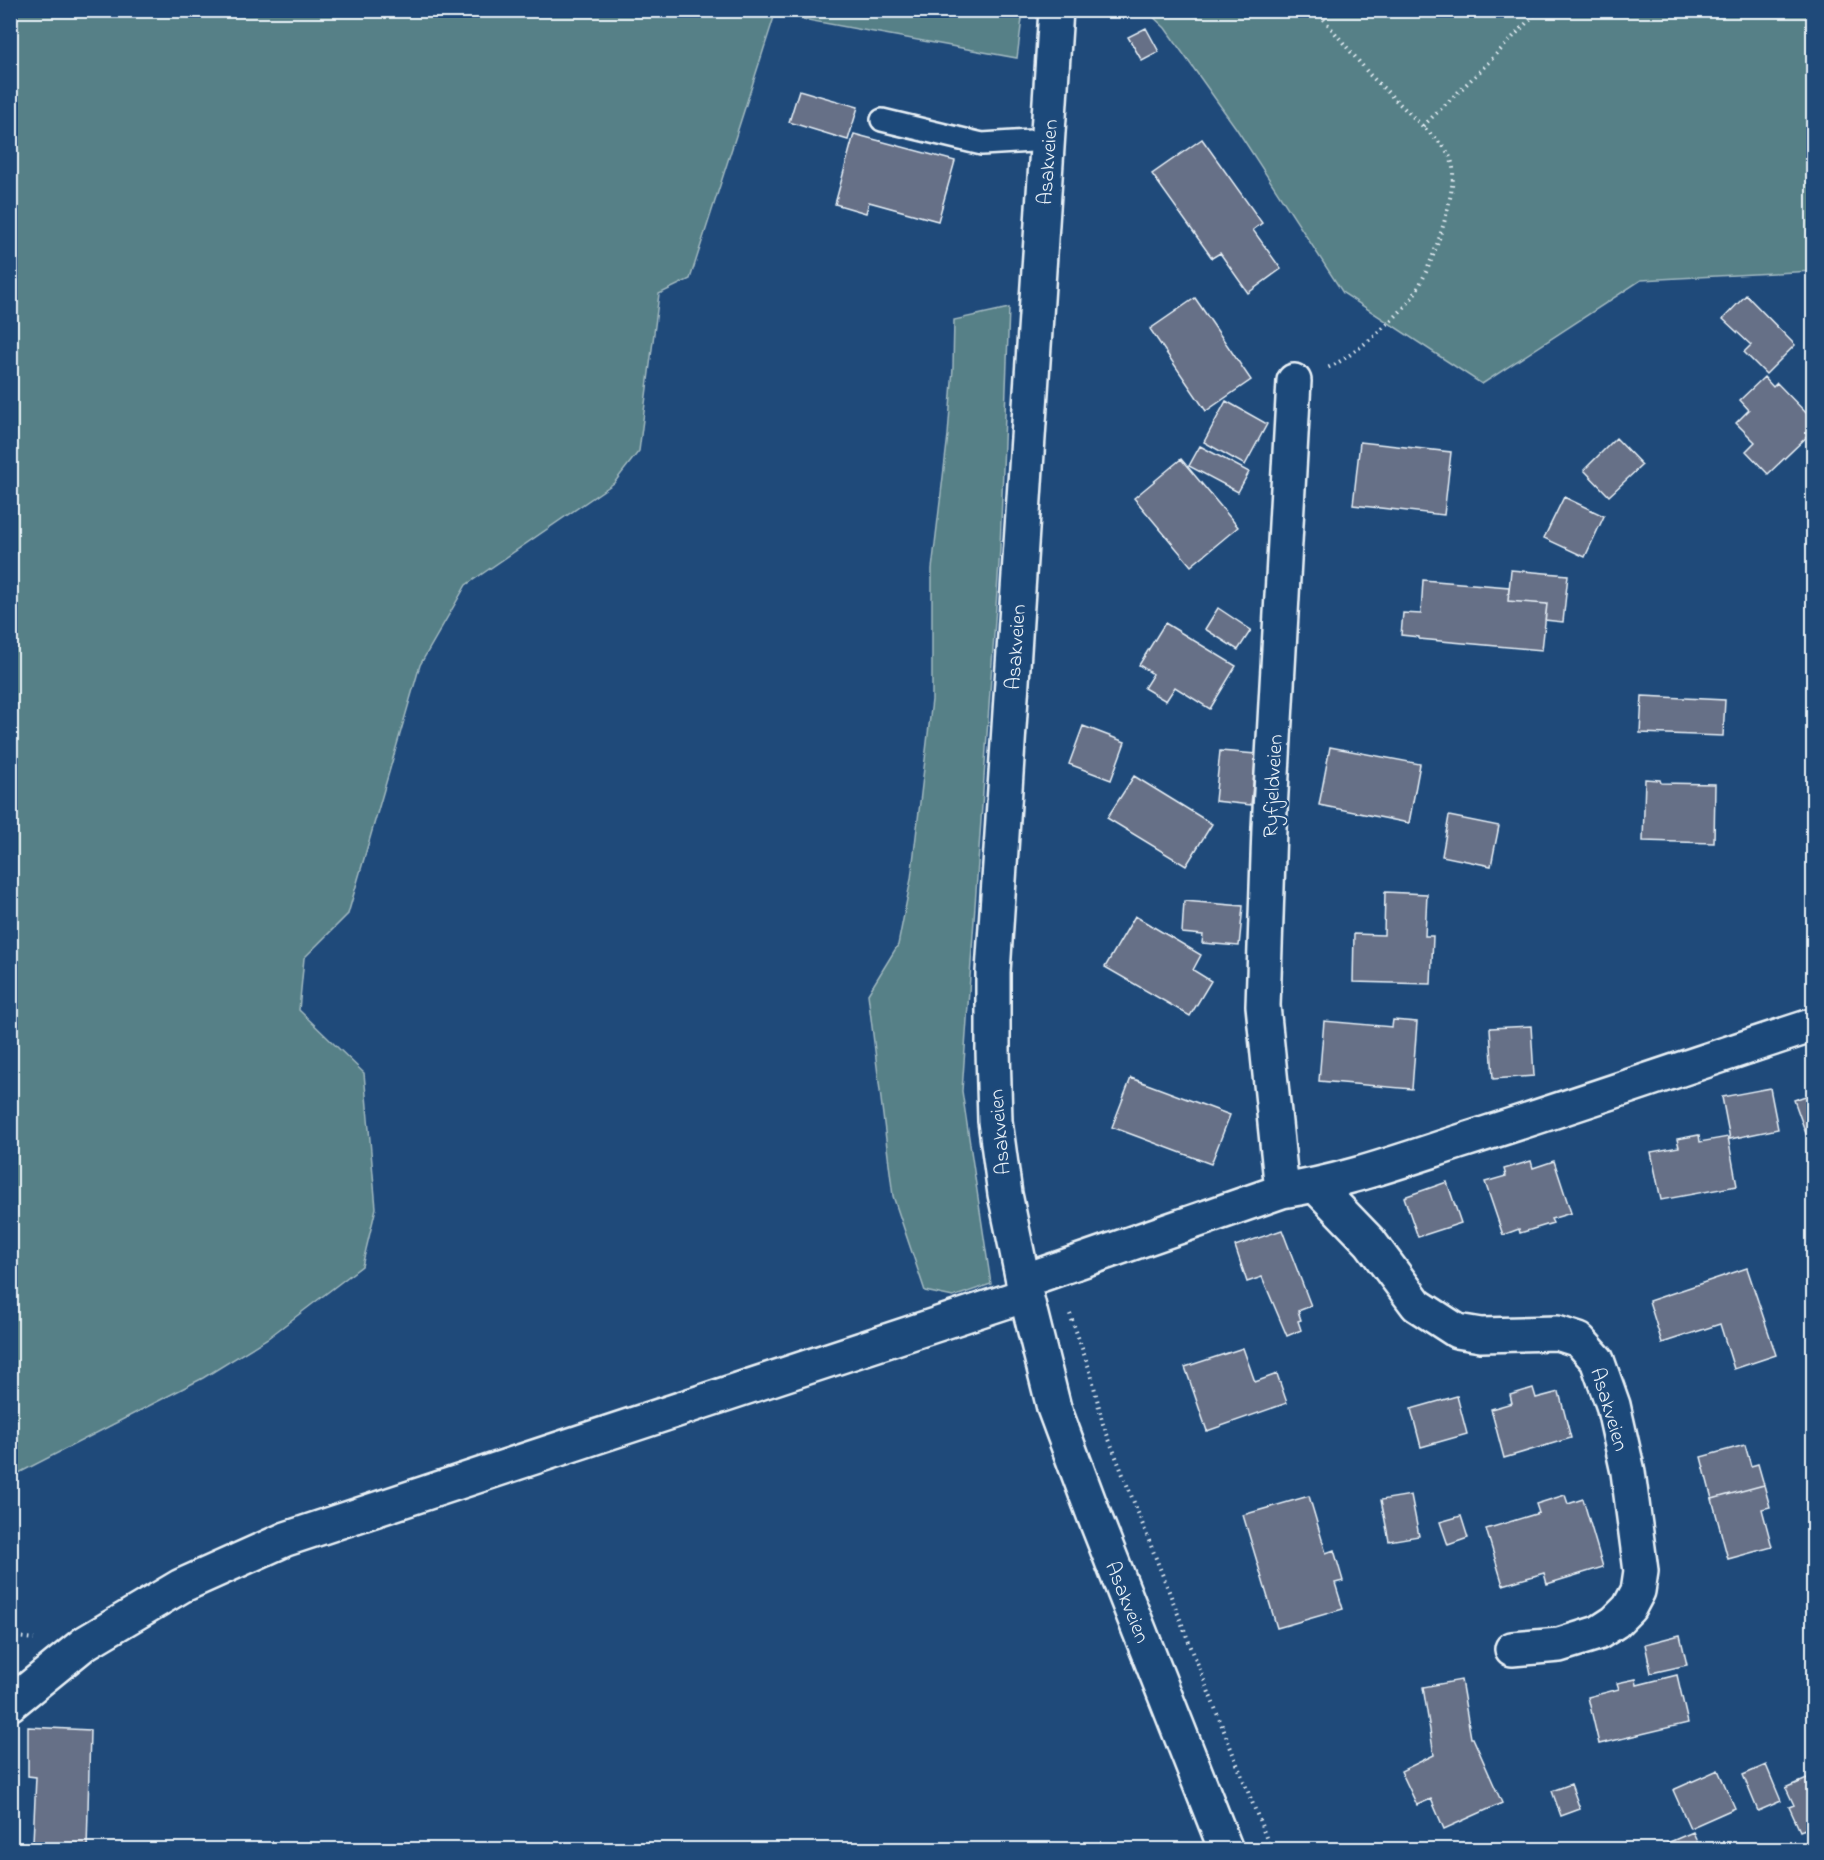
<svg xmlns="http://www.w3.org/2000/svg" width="1824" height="1860" font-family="'Indie Flower',sans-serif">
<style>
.green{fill:#578087;stroke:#a0b8c0;stroke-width:1.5}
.building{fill:#666f87;stroke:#e8f1f8;stroke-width:1.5}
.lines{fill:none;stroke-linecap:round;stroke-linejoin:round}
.lane-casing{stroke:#e8f1f8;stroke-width:26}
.street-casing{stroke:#e8f1f8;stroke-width:38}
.secondary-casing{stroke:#e8f1f8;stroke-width:38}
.path{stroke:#e8f1f8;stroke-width:4;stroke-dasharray:1.5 4.5;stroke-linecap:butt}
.lane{stroke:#1f4a7a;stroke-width:21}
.street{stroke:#1f4a7a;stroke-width:33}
.secondary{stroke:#1f4a7a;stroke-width:33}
.labels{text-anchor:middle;stroke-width:4.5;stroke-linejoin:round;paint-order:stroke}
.street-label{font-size:21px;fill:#e8f1f8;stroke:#1f4a7a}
</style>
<rect width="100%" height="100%" fill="#1f4a7a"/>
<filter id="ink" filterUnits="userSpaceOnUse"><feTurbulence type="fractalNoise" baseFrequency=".0167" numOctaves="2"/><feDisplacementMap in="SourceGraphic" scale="12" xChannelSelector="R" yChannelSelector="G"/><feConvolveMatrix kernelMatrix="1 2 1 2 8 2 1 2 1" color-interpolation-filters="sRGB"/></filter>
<g filter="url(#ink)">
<path class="green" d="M 11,10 L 1023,11 L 1017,58 L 775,14 L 690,279 L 659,294 L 639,451 L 614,483 L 466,585 L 420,665 L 348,914 L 304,958 L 299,1010 L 364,1073 L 376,1208 L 362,1266 L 268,1338 L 203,1378 L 11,1477 Z
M 1147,11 L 1813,11 L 1813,271 L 1641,280 L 1482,384 L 1343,293 L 1236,128 L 1165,28 Z
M 1009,308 L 1000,549 L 962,1091 L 991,1284 L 953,1297 L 925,1291 L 893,1196 L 868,994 L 898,945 L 911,879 L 932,700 L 932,569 L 948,435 L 953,368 L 954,320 Z"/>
<path class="building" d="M 1146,28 L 1159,52 L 1142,61 L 1128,37 Z
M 799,90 L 858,107 L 848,140 L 789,122 Z
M 854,134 L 955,161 L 938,221 L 869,202 L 866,213 L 835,204 Z
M 1202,139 L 1262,223 L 1253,230 L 1281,269 L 1248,293 L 1220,253 L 1212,258 L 1152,174 Z
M 1746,295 L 1795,345 L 1766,374 L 1744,352 L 1751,345 L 1723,319 Z
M 1195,298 L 1251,380 L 1206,411 L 1150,329 Z
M 1764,377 L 1773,387 L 1777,383 L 1814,421 L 1814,430 L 1768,474 L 1746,451 L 1755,442 L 1736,423 L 1749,410 L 1740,400 Z
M 1226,401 L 1267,424 L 1245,465 L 1204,442 Z
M 1616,438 L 1642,465 L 1609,496 L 1584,470 Z
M 1360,442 L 1451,452 L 1444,515 L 1353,505 Z
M 1200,446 L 1249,472 L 1238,492 L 1189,466 Z
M 1181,459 L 1238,527 L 1191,566 L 1134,498 Z
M 1564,497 L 1604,516 L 1585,557 L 1544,538 Z
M 1511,570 L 1568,575 L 1563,622 L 1545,620 L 1547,604 L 1508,601 Z
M 1423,580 L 1509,587 L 1508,601 L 1547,604 L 1542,650 L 1419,639 L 1419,637 L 1401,635 L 1403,613 L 1421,614 Z
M 1218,608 L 1251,630 L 1238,650 L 1205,629 Z
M 1165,623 L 1236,666 L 1210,709 L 1175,687 L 1166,701 L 1144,688 L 1153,674 L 1139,665 Z
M 1642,696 L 1725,700 L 1723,736 L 1640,733 Z
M 1083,726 L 1125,742 L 1111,780 L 1069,764 Z
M 1330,747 L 1420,764 L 1409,823 L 1319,805 Z
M 1220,751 L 1256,754 L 1251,805 L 1215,801 Z
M 1134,776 L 1212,824 L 1186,866 L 1107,818 Z
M 1645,779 L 1660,780 L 1661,783 L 1715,784 L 1714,843 L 1643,841 Z
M 1449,816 L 1499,826 L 1491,866 L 1442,856 Z
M 1385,892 L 1427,894 L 1425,936 L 1433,936 L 1431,984 L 1353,982 L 1354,934 L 1384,935 Z
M 1184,901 L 1243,906 L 1239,946 L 1202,943 L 1203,935 L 1182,933 Z
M 1135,916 L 1201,955 L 1193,970 L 1211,981 L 1190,1016 L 1105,967 Z
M 1393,1020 L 1417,1022 L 1412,1089 L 1319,1081 L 1324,1021 L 1392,1027 Z
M 1531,1026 L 1534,1076 L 1493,1079 L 1490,1028 Z
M 1131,1078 L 1230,1115 L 1211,1164 L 1112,1127 Z
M 1770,1088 L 1778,1129 L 1730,1139 L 1722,1097 Z
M 1814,1093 L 1814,1137 L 1808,1139 L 1794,1100 Z
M 1699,1135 L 1700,1142 L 1728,1137 L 1737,1186 L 1661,1200 L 1651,1152 L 1679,1147 L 1677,1139 Z
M 1531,1161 L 1533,1168 L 1554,1161 L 1571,1213 L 1551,1219 L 1553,1223 L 1520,1233 L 1519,1229 L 1503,1235 L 1485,1182 L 1506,1176 L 1504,1169 Z
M 1447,1182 L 1461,1223 L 1418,1237 L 1404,1197 Z
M 1282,1230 L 1311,1306 L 1298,1311 L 1301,1320 L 1298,1321 L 1301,1330 L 1287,1336 L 1262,1277 L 1247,1282 L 1235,1246 Z
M 1747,1268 L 1776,1355 L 1734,1369 L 1720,1324 L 1662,1343 L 1649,1301 Z
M 1243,1348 L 1255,1382 L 1277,1374 L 1287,1403 L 1207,1431 L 1185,1367 Z
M 1533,1388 L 1536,1398 L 1559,1392 L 1571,1438 L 1504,1458 L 1491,1409 L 1512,1403 L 1510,1395 Z
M 1457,1396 L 1467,1434 L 1421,1447 L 1411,1409 Z
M 1745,1445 L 1751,1466 L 1758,1464 L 1764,1485 L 1712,1499 L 1701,1457 Z
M 1764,1485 L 1770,1507 L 1762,1509 L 1772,1547 L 1728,1559 L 1712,1499 Z
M 1411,1495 L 1419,1536 L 1389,1541 L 1381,1500 Z
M 1565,1495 L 1568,1504 L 1583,1499 L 1603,1567 L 1547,1584 L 1544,1573 L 1503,1585 L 1486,1529 L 1539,1513 L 1536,1504 Z
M 1309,1496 L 1326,1553 L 1334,1550 L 1343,1581 L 1335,1583 L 1343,1609 L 1277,1628 L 1243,1515 Z
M 1461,1516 L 1468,1538 L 1448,1545 L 1440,1522 Z
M 1680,1635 L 1687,1665 L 1651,1673 L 1645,1644 Z
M 1677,1675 L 1688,1723 L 1599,1744 L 1588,1697 L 1619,1689 L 1617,1683 L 1636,1679 L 1637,1685 Z
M 1461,1680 L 1471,1738 L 1473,1738 L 1502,1803 L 1444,1829 L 1431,1799 L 1417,1805 L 1401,1771 L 1434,1755 L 1423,1687 Z
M 28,1727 L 90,1730 L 87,1850 L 29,1850 L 29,1842 L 33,1842 L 36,1777 L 28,1776 Z
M 1766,1765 L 1781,1801 L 1758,1811 L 1743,1775 Z
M 1718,1770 L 1735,1808 L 1690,1828 L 1673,1790 Z
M 1814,1776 L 1814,1847 L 1812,1848 L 1805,1829 L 1800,1831 L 1789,1807 L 1794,1805 L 1786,1788 Z
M 1571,1784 L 1580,1809 L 1561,1816 L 1552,1791 Z
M 1693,1832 L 1701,1850 L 1651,1850 Z"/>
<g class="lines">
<g class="lane-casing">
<path id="lane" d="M 882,120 L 982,144 L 1048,140"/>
</g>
<g class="street-casing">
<path id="street" d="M 1316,1186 L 1370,1242 L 1417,1305 L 1457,1331 L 1481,1335 L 1557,1333 L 1579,1340 L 1597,1360 L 1613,1405 L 1628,1472 L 1641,1571 L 1638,1591 L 1629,1608 L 1615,1622 L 1598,1633 L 1559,1645 L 1512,1649
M 1282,1191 L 1263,1006 L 1269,828 L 1294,381
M 1023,1281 L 1282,1191 C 1343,1182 1403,1160 1462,1141 C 1580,1104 1696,1063 1814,1025
M 10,1704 L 85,1643 L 181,1586 L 286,1539 L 1026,1295"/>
</g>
<g class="secondary-casing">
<path id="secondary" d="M 1056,10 L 993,972 L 993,1050 L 995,1121 L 1005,1194 L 1026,1295 L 1054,1408 L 1095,1518 L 1226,1850"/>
</g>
<path class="path" d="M 1316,10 L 1370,75 L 1444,147 C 1449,154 1452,160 1453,168 C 1455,201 1429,278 1408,303 C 1390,324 1350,359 1325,369
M 1423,126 L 1480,71 L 1539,10
M 1070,1314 L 1091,1374 L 1103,1424 L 1271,1850
M 10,1636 L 34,1639"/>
<use href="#lane" class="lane"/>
<use href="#street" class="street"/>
<use href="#secondary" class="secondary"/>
</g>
</g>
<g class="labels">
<g class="street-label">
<text transform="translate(1047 162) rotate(-86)" y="7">Asakveien</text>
<text transform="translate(1015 647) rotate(-86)" y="7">Asakveien</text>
<text transform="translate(1272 786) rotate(-87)" y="7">Ryfjeldveien</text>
<text transform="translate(999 1132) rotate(-95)" y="7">Asakveien</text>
<text transform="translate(1610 1409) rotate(73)" y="7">Asakveien</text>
<text transform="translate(1128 1602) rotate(68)" y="7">Asakveien</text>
</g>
</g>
<rect width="1824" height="1860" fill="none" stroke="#1f4a7a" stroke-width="36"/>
<rect x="18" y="18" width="1788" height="1824" fill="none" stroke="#e8f1f8" stroke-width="2" filter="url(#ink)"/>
</svg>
